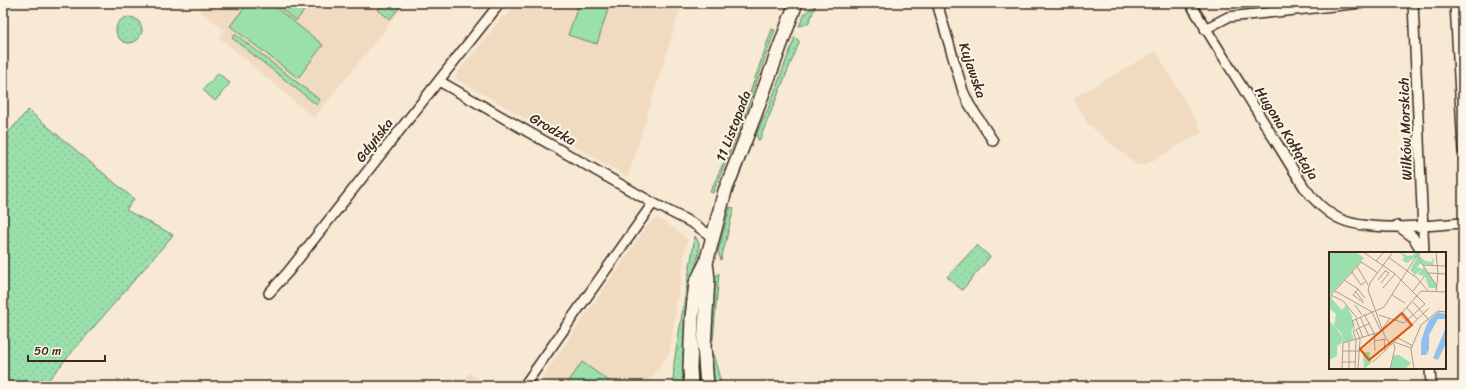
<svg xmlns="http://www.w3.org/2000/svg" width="1466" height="389" font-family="Sriracha,sans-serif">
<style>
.built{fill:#f0dbc0}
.grass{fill:url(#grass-dots);stroke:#6b8565}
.pitch{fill:#9be0ac;stroke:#6b8565}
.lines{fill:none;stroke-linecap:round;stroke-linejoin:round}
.street-casing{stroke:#3b2a1e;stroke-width:12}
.secondary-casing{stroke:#3b2a1e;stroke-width:16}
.street{stroke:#fcf5e5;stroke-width:9}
.secondary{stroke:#fcf5e5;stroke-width:13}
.labels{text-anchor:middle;stroke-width:4;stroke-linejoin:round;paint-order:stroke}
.street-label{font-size:14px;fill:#3b2a1e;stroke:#fcf5e5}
.inset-river{fill:none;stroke:#90c1ec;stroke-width:2}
.inset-road{fill:none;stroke:#ac9d8b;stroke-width:1}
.view{fill:#df570d;fill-opacity:0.15;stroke:#df570d;stroke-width:2}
.inset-edge{fill:none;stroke:#3b2a1e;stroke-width:2}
</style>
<defs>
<pattern id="grass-dots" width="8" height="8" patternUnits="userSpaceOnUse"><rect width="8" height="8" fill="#9be0ac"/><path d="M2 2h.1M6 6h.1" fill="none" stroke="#86c094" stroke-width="1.8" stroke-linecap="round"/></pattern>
</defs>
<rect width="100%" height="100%" fill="#f7e9d4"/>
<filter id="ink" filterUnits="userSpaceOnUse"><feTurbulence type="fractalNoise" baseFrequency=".025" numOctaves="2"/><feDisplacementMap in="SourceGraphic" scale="8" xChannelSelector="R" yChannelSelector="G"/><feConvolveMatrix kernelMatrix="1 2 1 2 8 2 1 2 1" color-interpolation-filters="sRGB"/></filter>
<g filter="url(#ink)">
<path class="built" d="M 203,3 L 406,3 L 314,118 L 219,37 L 224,30 L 198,9 Z
M 517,3 L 672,3 L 681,7 L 628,177 L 455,78 L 456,75 L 503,16 L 506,18 Z
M 1156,51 L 1203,132 L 1145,165 L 1137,165 L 1088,124 L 1073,98 Z
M 654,219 L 661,220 L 685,236 L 687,240 L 669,354 L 645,386 L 554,386 L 542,378 L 646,228 Z
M 469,373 L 489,386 L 460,386 Z"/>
<path class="grass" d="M 384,3 L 403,3 L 390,19 L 378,10 Z
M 816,5 L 808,24 L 799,26 L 805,13 Z
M116 30a13 13 0 1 1 26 0a13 13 0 1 1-26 0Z
M 772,29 L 775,30 L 740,128 L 713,193 L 710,192 L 733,142 Z
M 795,37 L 799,41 L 799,43 L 759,141 L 756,135 L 768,109 Z
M 28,110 L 134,199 L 126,210 L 173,235 L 43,386 L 3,386 L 3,139 Z
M 730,207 L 734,208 L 721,260 L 718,252 Z
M 695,236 L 699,243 L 699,252 L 693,278 L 684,368 L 684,386 L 673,386 L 674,363 Z
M 977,245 L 990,257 L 962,290 L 947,277 Z
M 719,273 L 713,340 L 709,334 L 714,278 Z
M 713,354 L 722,386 L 710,386 L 711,356 Z"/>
<path class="pitch" d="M 248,3 L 270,3 L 323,45 L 298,78 L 230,26 Z
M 274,3 L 310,3 L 296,21 Z
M 579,3 L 610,3 L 597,44 L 568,35 Z
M 235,34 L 320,100 L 317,105 L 232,38 Z
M 218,73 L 230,83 L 215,101 L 203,90 Z
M 582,362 L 616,386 L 571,386 L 567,384 Z"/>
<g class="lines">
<g class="street-casing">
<path id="street" d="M 937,3 L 963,91 L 969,104 L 993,141
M 1190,3 L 1304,187 C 1313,199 1324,211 1338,218 C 1367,233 1430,225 1463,223
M 1413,3 L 1424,253
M 1455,3 L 1463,150
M 1205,29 L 1228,17 L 1362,3
M 439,81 L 653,203 L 694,224 L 712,237
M 1398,226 L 1413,237 L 1422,252
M 269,293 L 288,272 L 500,3
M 1430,368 L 1431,386
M 524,386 L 653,203"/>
</g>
<g class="secondary-casing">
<path id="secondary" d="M 706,263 L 708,279 L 704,346 L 707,386
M 691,386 L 690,368 L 692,317 L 696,283 L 706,263 L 725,191 L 754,117 L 796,3"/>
</g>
<use href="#street" class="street"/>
<use href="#secondary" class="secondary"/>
</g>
</g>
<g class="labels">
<g class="street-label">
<text transform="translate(973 70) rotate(71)" y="5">Kujawska</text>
<text transform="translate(733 126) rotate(-69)" y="5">11 Listopada</text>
<text transform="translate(553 129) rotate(30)" y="5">Grodzka</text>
<text transform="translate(1405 129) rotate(-92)" y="5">Wilków Morskich</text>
<text transform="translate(1287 133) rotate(58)" y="5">Hugona Kołłątaja</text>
<text transform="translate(374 140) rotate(-52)" y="5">Gdyńska</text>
</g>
</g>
<g transform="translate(1329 252)">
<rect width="117" height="117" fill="#f7e9d4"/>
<path d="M 70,0 L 79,4 L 85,3 L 84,0 L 92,0 L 91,4 L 96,9 L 102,10 L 105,6 L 104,13 L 94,12 L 88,4 L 78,11 L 73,8 L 75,5 ZM 88,5 L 92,11 L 88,15 L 93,17 L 86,23 L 81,18 ZM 34,100 L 41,100 L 41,108 L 44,109 L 35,117 Z" fill="#9be0ac"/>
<path d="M 0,0 L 27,0 L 35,6 L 0,44 ZM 95,15 L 108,34 L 107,36 L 100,36 L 96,25 L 89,22 ZM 3,43 L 3,47 L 13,58 L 17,53 L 22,62 L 26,76 L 22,78 L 25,88 L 14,90 L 13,82 L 5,74 L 7,62 L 0,56 L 0,46 Z" fill="#9be0ac"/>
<path d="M 65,103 L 70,103 L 82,111 L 76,117 L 61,117 Z" fill="#9be0ac"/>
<path d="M 0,68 L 13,84 L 14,90 L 8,94 L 8,104 L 0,108 Z" fill="#9be0ac"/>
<path d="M 109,60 L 117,62 L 117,67 L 109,67 L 100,83 L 100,98 L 97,103 L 92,103 L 92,90 L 96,77 L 100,68 ZM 117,75 L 117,91 L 109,108 L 104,106 Z" fill="#90c1ec"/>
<path class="inset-river" d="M 105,64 L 117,65"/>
<path class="inset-road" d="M 34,0 L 65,21 L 96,52M 107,0 L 109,22 L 107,40M 88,4 L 107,33M 59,5 L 88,26 L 99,39M 47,9 L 55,0M 94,13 L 117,14M 28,14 L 39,33M 23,20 L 32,33 L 36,30M 99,21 L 117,22M 15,28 L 29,37 L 36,46M 49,28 L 57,18M 41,31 L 39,38 L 56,85 L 62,93M 41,31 L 64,0M 52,31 L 60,21 L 56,19M 54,36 L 66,22M 29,37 L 24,43 L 35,51M 6,39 L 43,60M 26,39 L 34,49M 84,39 L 95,25M 63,43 L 76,51M 84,50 L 99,67M 26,53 L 33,63M 78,56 L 88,67M 43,60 L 52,79M 35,62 L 45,81 L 46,99M 50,63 L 75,71 L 96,52M 72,63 L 82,74M 31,65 L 40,84M 28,66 L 14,49 L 2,43 L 32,10 L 49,21M 27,67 L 34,86M 66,69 L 92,39 L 117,40M 25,74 L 23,69 L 55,55 L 90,0M 27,78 L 31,87 L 29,117M 69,86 L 84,94M 55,87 L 56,99M 45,89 L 57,87M 20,90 L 20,117M 65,90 L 82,96M 14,99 L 31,99M 13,110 L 27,110M 44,110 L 100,56M 13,117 L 14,91 L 51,80 L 61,66M 26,117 L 27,88 L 24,79 L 41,71M 61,117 L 66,96 L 64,91M 85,117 L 82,97 L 92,73 L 109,59 L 117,60"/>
<path class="view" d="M 73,61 L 83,73 L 40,108 L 31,97 Z"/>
<rect width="117" height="117" class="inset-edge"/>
</g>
<rect width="1466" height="389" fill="none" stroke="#fcf5e5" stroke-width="16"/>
<rect x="8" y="8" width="1450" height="373" fill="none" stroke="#3b2a1e" stroke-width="1.5" filter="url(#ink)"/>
<path d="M28 355v6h77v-6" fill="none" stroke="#3b2a1e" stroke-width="2"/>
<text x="34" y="355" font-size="12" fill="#3b2a1e" stroke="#fcf5e5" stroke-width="3" paint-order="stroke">50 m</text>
</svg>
